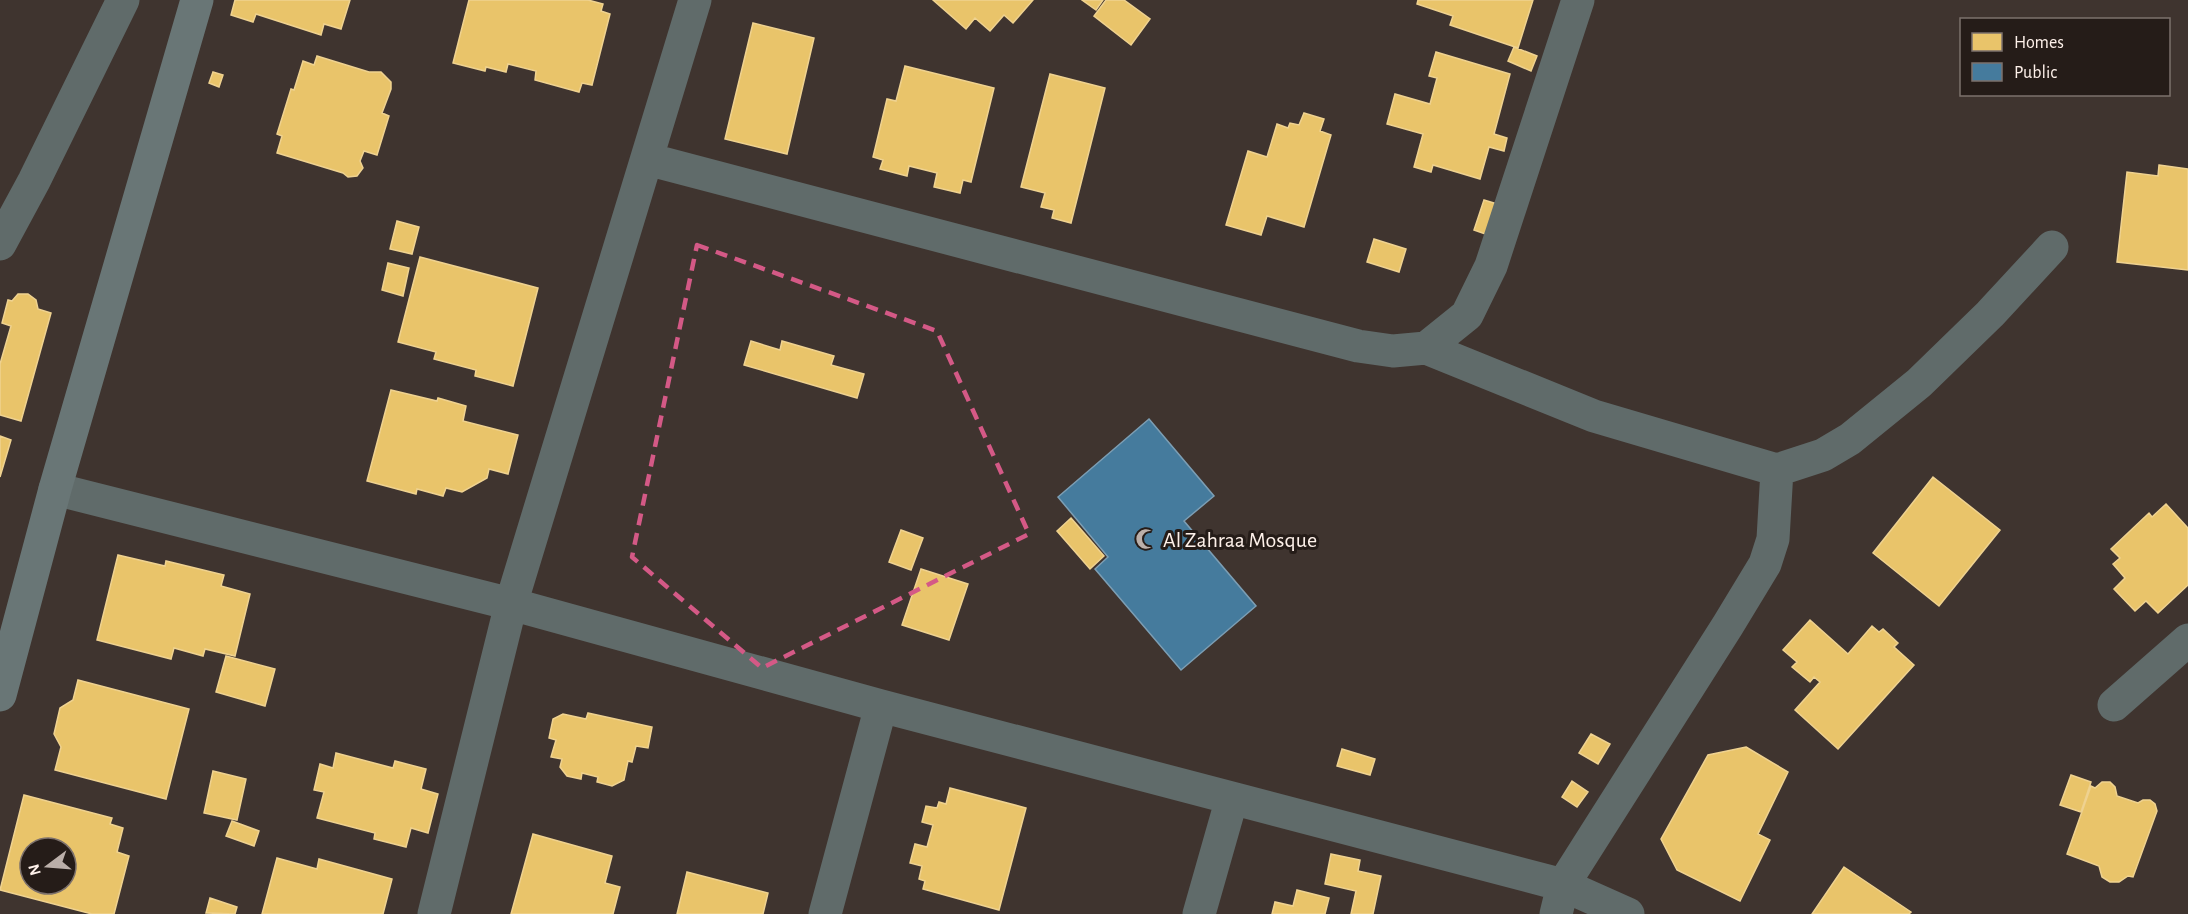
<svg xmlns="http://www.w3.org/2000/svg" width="2188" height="914" font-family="'Alegreya Sans',sans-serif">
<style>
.homes{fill:#e9c46a;stroke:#efd290;stroke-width:1.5;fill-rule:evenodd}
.public{fill:#457b9d;stroke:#7c9eb4;stroke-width:1.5}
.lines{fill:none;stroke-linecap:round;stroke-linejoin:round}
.street{stroke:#606b6a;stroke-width:33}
.secondary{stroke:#697676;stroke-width:33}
.marked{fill:none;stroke:#d45986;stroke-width:4.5;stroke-dasharray:12 8;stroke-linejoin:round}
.labels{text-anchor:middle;stroke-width:6;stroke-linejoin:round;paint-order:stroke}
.poi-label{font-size:22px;fill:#fef1ea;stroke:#251c18;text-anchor:start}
</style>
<rect width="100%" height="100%" fill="#3f342f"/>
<path class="homes" d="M 235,0 L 350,0 L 341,29 L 324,24 L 321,35 L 256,14 L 253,22 L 231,15 Z
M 469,0 L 588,0 L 603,4 L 601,11 L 610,14 L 592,85 L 582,83 L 579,92 L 535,80 L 536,71 L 508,64 L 506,72 L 486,67 L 485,71 L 453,63 Z
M 933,0 L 1033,0 L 1013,23 L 1004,15 L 990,31 L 975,18 L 966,29 Z
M 1082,0 L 1103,0 L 1096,10 Z
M 1106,0 L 1124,0 L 1150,19 L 1131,45 L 1094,16 Z
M 1418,0 L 1533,0 L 1518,48 L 1450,25 L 1453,16 L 1417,4 Z
M 753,23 L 814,38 L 787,154 L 725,139 Z
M 1514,47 L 1537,56 L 1531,71 L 1508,61 Z
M 1436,52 L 1510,74 L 1494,134 L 1507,138 L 1504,151 L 1489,147 L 1480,179 L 1433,165 L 1431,172 L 1414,167 L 1423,134 L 1387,124 L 1395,94 L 1430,104 L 1437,78 L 1429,76 Z
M 317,56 L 369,72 L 381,72 L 391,82 L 391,89 L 382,113 L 389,116 L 377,155 L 364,151 L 360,161 L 363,168 L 357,176 L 348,177 L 343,173 L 277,153 L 282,136 L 277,134 L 291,89 L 294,90 L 303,61 L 314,65 Z
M 905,66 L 994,88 L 971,182 L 963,180 L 960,193 L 934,187 L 937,173 L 909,166 L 907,176 L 880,169 L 883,160 L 873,157 L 887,99 L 896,101 Z
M 213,72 L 223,75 L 219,87 L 209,83 Z
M 1050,74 L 1105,88 L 1071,223 L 1052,218 L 1054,210 L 1041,207 L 1045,193 L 1021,187 Z
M 1304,113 L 1324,119 L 1320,131 L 1331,135 L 1304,227 L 1267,216 L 1261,235 L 1226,225 L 1248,151 L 1267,157 L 1277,124 L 1288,128 L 1290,123 L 1299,125 Z
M 2159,165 L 2188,169 L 2188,270 L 2117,262 L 2127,172 L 2158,176 Z
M 1484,200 L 1504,206 L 1494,237 L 1474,230 Z
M 397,221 L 419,227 L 412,254 L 390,249 Z
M 1374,239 L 1406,249 L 1399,272 L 1367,262 Z
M 420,257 L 538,288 L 513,386 L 475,376 L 476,370 L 434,359 L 436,352 L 398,342 Z
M 388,263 L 409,268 L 403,296 L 382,290 Z
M 18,294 L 28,294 L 36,300 L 38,309 L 51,313 L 21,421 L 0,415 L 0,364 L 11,326 L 2,323 L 8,300 L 12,301 Z
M 751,341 L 780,350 L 782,341 L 834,356 L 831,365 L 864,374 L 857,398 L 744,365 Z
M 391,390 L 437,401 L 438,398 L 466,406 L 463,421 L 518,435 L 508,474 L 489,469 L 487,478 L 462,492 L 446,488 L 443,496 L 417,489 L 416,494 L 367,481 Z
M 0,436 L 11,440 L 0,477 Z
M 1933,477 L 2000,530 L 1939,606 L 1873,553 Z
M 2166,504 L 2188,528 L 2188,585 L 2158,613 L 2146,601 L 2135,611 L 2114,589 L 2125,578 L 2113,564 L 2120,558 L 2111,549 L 2149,513 L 2152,517 Z
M 1071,518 L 1104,556 L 1090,569 L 1057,531 Z
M 901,530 L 923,538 L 911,570 L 889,562 Z
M 118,555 L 165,566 L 166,561 L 224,575 L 221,586 L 250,594 L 235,656 L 205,649 L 203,656 L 174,648 L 171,659 L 97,640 Z
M 921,569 L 968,584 L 949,640 L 902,625 Z
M 1810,620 L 1848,654 L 1872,626 L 1879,632 L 1883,629 L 1898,643 L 1894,647 L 1914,665 L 1838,749 L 1795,710 L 1820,682 L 1814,677 L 1810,682 L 1792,667 L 1797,662 L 1783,650 Z
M 226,656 L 275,669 L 265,706 L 216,692 Z
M 78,680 L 189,709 L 166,799 L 55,770 L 61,747 L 54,734 L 60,708 L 73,700 Z
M 588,713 L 652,727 L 648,748 L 636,746 L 632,762 L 628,761 L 624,780 L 612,786 L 597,782 L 598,777 L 582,773 L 581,779 L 567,776 L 560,767 L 562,759 L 551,757 L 556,740 L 549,738 L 553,719 L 563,714 L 586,719 Z
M 1591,734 L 1610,744 L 1598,764 L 1579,753 Z
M 1746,747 L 1788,772 L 1758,834 L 1770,840 L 1740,901 L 1677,870 L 1661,839 L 1708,755 Z
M 1342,749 L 1375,759 L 1370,775 L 1337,766 Z
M 336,753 L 393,768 L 395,761 L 426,769 L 421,789 L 438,794 L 428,833 L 411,828 L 406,847 L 374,839 L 375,833 L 317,818 L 324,792 L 314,790 L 320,764 L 333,768 Z
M 213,771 L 246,779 L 237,820 L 204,813 Z
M 2071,775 L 2091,782 L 2081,812 L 2060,805 Z
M 1572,781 L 1588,792 L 1577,807 L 1562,797 Z
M 2102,782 L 2110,782 L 2115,787 L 2117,796 L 2138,803 L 2143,800 L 2150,800 L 2155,804 L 2157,811 L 2133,877 L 2128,876 L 2119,882 L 2110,882 L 2102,877 L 2099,866 L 2067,854 L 2091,786 L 2095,788 Z
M 950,788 L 1026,808 L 999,910 L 923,889 L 925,881 L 919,879 L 922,866 L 910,863 L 915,844 L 927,847 L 933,825 L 922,822 L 926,806 L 937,808 L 939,802 L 946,804 Z
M 24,795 L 112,818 L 110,824 L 123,828 L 117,852 L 129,856 L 114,914 L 92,914 L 0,890 ZM 30,848 L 66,848 L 66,884 L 30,884 Z
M 232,821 L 259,831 L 254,846 L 226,836 Z
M 533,834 L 612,856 L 605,883 L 620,887 L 613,914 L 511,914 Z
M 1331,854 L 1360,860 L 1358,871 L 1381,876 L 1373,914 L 1351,914 L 1356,891 L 1325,884 Z
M 277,858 L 317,869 L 319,859 L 392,879 L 383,914 L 262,914 Z
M 1844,867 L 1911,912 L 1909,914 L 1812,914 Z
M 687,872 L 768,893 L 763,914 L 677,914 Z
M 1297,890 L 1329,898 L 1325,914 L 1272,914 L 1275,902 L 1293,906 Z
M 210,898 L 237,907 L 235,914 L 206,913 Z"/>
<path class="public" d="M 1149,419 L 1214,496 L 1184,521 L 1256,606 L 1181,670 L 1095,569 L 1108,557 L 1058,497 Z"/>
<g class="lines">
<path class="street" d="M 647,159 L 1358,346 L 1393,351 L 1426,348 L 1467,315 L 1491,266 L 1578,0
M 0,244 L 34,181 L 123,0
M 1426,348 L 1594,416 L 1777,470 L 1823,455 L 1850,439 L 1919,383 L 1990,314 L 2052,247
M 55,489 L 511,604 L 881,706 L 1563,885 L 1628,914
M 2114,705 L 2188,640
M 434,914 L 511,604 L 695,0
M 825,914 L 881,706
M 1199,914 L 1232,798
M 1556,914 L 1563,885 L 1728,625 L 1765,564 L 1773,539 L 1777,470"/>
<path class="secondary" d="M 0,695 L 55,489 L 197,0"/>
</g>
<path class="marked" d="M 697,245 L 937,331 L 1029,534 L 762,668 L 632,557 Z"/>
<defs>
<g id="mosque-bare" transform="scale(1.62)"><path d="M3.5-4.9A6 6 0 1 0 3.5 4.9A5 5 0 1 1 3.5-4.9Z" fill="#bbafa9" stroke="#251c18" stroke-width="2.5" paint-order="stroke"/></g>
</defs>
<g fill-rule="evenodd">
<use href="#mosque-bare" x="1146" y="539"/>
</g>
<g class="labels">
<g class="poi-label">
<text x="1163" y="547">Al Zahraa Mosque</text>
</g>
</g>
<rect x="1960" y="18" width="210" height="78" fill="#251c18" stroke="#7c716c" stroke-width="1.5"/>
<rect x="1972" y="33" width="30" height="18" fill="#e9c46a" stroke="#7c716c" stroke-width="1.5"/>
<text x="2014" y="48" font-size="18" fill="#fef1ea">Homes</text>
<rect x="1972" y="63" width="30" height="18" fill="#457b9d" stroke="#7c716c" stroke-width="1.5"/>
<text x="2014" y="78" font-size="18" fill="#fef1ea">Public</text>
<g transform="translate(48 866) rotate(254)"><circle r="28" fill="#251c18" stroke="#7c716c" stroke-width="1.5"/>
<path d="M0-4.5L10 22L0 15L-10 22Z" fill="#bbafa9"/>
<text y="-9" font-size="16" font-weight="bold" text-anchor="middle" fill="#fef1ea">N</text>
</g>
</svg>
